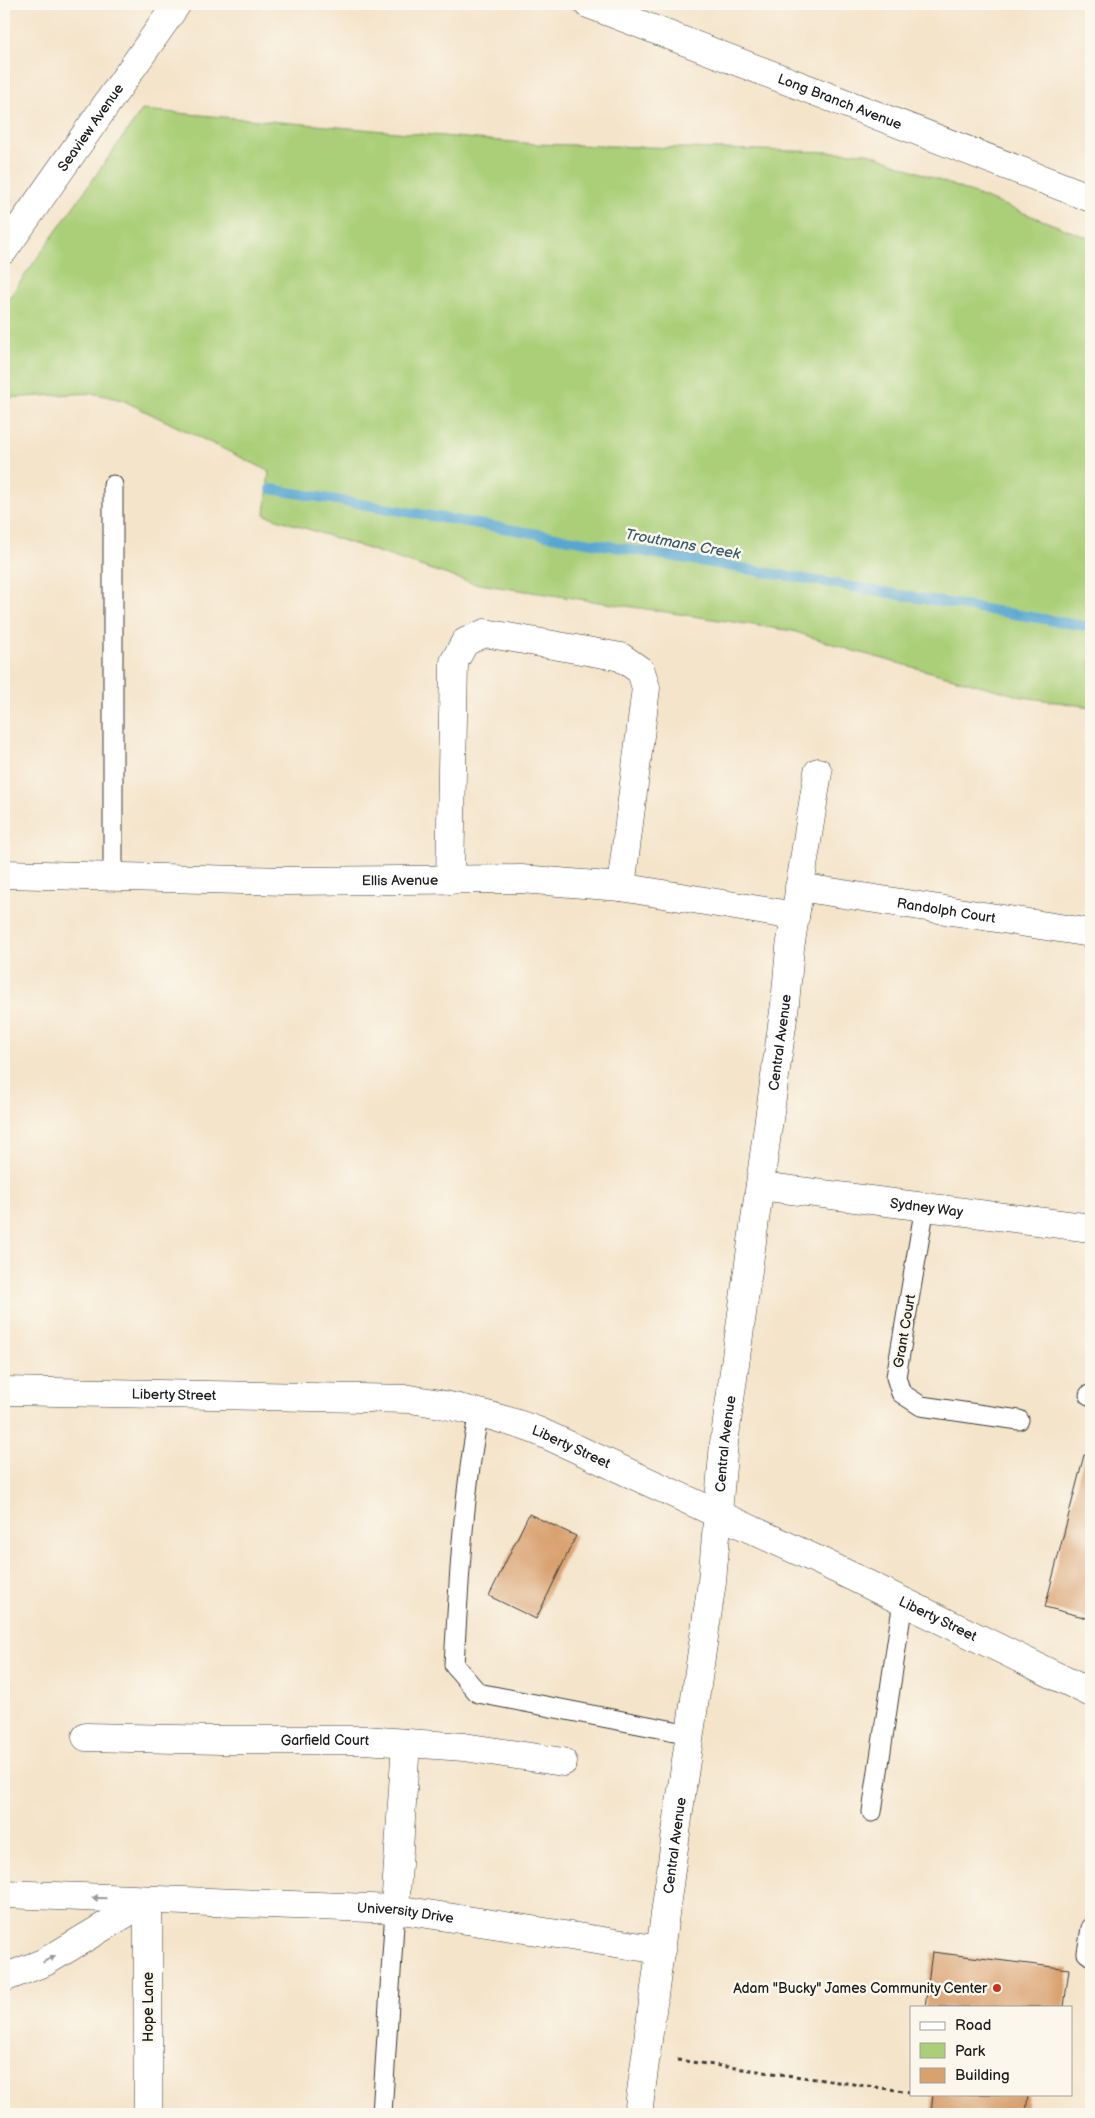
<svg xmlns="http://www.w3.org/2000/svg" width="1095" height="2118" font-family="'Balsamiq Sans',sans-serif">
<style>
.green{fill:#aacf78;stroke:#63764a}
.lines{fill:none;stroke-linecap:round;stroke-linejoin:round}
.stream{stroke:#58a7d2;stroke-width:10}
.building{fill:#d9a16f}
.lane-casing{stroke:#3c3a36;stroke-width:21}
.street-casing{stroke:#3c3a36;stroke-width:29}
.secondary-casing{stroke:#3c3a36;stroke-width:29}
.path{stroke:#3c3a36;stroke-width:3;stroke-dasharray:4 4;stroke-linecap:butt}
.lane{stroke:#fff;stroke-width:19}
.street{stroke:#fff;stroke-width:28}
.secondary{stroke:#fff;stroke-width:28}
.oneway{fill:#999}
.poi-dot{fill:#c8321e;stroke:#fbf7ec;stroke-width:2}
.labels{text-anchor:middle;stroke-width:5;stroke-linejoin:round;paint-order:stroke}
.street-label{font-size:14px;fill:#1c1c1c;stroke:#fbf7ec}
.poi-label{font-size:14px;fill:#1c1c1c;stroke:#fbf7ec;text-anchor:end}
.water-label{font-size:15px;font-style:italic;fill:#375b6e;stroke:#fbf7ec}
</style>
<rect width="100%" height="100%" fill="#fbf7ec"/>
<filter id="ink" filterUnits="userSpaceOnUse"><feTurbulence type="fractalNoise" baseFrequency=".02" numOctaves="2"/><feDisplacementMap in="SourceGraphic" scale="10" xChannelSelector="R" yChannelSelector="G"/><feConvolveMatrix kernelMatrix="1 2 1 2 8 2 1 2 1" color-interpolation-filters="sRGB"/></filter>
<filter id="wash" filterUnits="userSpaceOnUse"><feTurbulence type="fractalNoise" baseFrequency=".0096" numOctaves="4" result="noise"/><feDisplacementMap in="SourceGraphic" scale="20" xChannelSelector="R" yChannelSelector="G"/><feGaussianBlur stdDeviation="1.12" result="paint"/><feColorMatrix in="noise" values="0 0 0 0 0 0 0 0 0 0 0 0 0 0 0 0 0 1.4 0 .05"/><feComposite in="paint" operator="in"/></filter>
<g filter="url(#wash)">
<rect width="100%" height="100%" fill="#f4e4ca"/>
<path class="green" d="M 142,110 L 535,144 L 869,153 L 1091,239 L 1091,707 L 1023,697 L 854,651 L 793,631 L 472,583 L 265,515 L 269,471 L 122,400 L 92,393 L 4,398 L 4,305 Z"/>
<g class="lines">
<path class="stream" d="M 271,489 L 1091,627"/>
</g>
<g id="blocks">
<path class="building" d="M 1084,1455 L 1091,1456 L 1091,1619 L 1045,1607 Z
M 529,1514 L 576,1536 L 536,1619 L 489,1596 Z
M 932,1952 L 1069,1969 L 1064,2007 L 925,2007 Z
M 933,2094 L 1028,2094 L 1026,2114 L 931,2114 Z"/>
</g>
</g>
<g filter="url(#ink)">
<use href="#blocks" fill-opacity="0" stroke="#3c3a36" stroke-width="1"/>
<g class="lines">
<g class="lane-casing">
<path id="lane" d="M 113,485 L 113,877
M 925,1206 L 896,1377 L 901,1393 L 921,1406 L 1019,1420
M 1089,1395 L 1091,1395
M 479,1412 C 463,1495 459,1580 454,1665 L 478,1693 L 690,1734
M 872,1812 L 903,1601
M 1091,1928 L 1087,1953 L 1091,1956
M 382,2114 L 395,1909"/>
</g>
<g class="street-casing">
<g id="street">
<path id="s1" d="M 4,250 L 177,4"/>
<path id="s2" d="M 4,874 L 286,881 L 521,879 L 621,887 L 795,916"/>
<path d="M 450,880 L 454,662 L 465,642 L 485,633 L 621,657 L 641,671 L 646,688 L 621,887"/>
<path id="s3" d="M 799,887 L 1091,933"/>
<path id="s4" d="M 760,1186 L 1091,1228"/>
<path id="s5" d="M 86,1737 L 221,1740 L 365,1740 L 464,1747 L 563,1762"/>
<path id="s6" d="M 4,1894 L 395,1909 L 661,1950"/>
<path d="M 148,1900 L 148,2114"/>
<path d="M 395,1909 L 406,1743"/>
<path d="M 4,1978 L 45,1962 L 148,1900"/>
<path id="s7" d="M 638,2114 L 683,1781 L 712,1582 L 724,1443 L 785,1004 L 790,948 L 818,772"/>
</g>
</g>
<g class="secondary-casing">
<g id="secondary">
<path id="s8" d="M 588,4 L 1091,198"/>
<path id="s9" d="M 4,1391 L 410,1399 C 454,1405 496,1416 538,1431 L 822,1562 L 1091,1693"/>
</g>
</g>
<path class="path" d="M 677,2060 L 911,2092
M 926,2094 L 933,2095"/>
<use href="#lane" class="lane"/>
<use href="#street" class="street"/>
<use href="#secondary" class="secondary"/>
</g>
<defs><path id="oneway-solid" d="M-6-.8H1V-3.2L6.5 0L1 3.2V.8H-6Z" transform="scale(1.25)"/></defs>
<g class="oneway">
<use href="#oneway-solid" transform="translate(99 1898) rotate(-178)"/>
<use href="#oneway-solid" transform="translate(49 1959) rotate(-29)"/>
</g>
</g>
<circle class="poi-dot" cx="997" cy="1988" r="5"/>
<g class="labels">
<g class="street-label">
<text dy="5" stroke="none"><textPath href="#s8" startOffset="270">Long Branch Avenue</textPath></text>
<text dy="5" stroke="none"><textPath href="#s1" startOffset="150">Seaview Avenue</textPath></text>
<text dy="5" stroke="none"><textPath href="#s2" startOffset="396">Ellis Avenue</textPath></text>
<text dy="5" stroke="none"><textPath href="#s3" startOffset="149">Randolph Court</textPath></text>
<text dy="5" stroke="none"><textPath href="#s7" startOffset="1081">Central Avenue</textPath></text>
<text dy="5" stroke="none"><textPath href="#s4" startOffset="168">Sydney Way</textPath></text>
<text transform="translate(904 1331) rotate(-80)" y="5">Grant Court</text>
<text dy="5" stroke="none"><textPath href="#s9" startOffset="170">Liberty Street</textPath></text>
<text dy="5" stroke="none"><textPath href="#s7" startOffset="676">Central Avenue</textPath></text>
<text dy="5" stroke="none"><textPath href="#s9" startOffset="575">Liberty Street</textPath></text>
<text dy="5" stroke="none"><textPath href="#s9" startOffset="980">Liberty Street</textPath></text>
<text dy="5" stroke="none"><textPath href="#s5" startOffset="239">Garfield Court</textPath></text>
<text dy="5" stroke="none"><textPath href="#s7" startOffset="271">Central Avenue</textPath></text>
<text dy="5" stroke="none"><textPath href="#s6" startOffset="402">University Drive</textPath></text>
<text transform="translate(148 2007) rotate(-90)" y="5">Hope Lane</text>
</g>
<g class="poi-label">
<text x="987" y="1993">Adam "Bucky" James Community Center</text>
</g>
<g class="water-label">
<text transform="translate(683 544) rotate(10)" y="5">Troutmans Creek</text>
</g>
</g>
<rect width="1095" height="2118" fill="none" stroke="#fbf7ec" stroke-width="20"/>
<rect x="910" y="2006" width="162" height="90" fill="#fbf7ec" stroke="#a29f99"/>
<rect x="920" y="2022" width="25" height="8" fill="#ffffff" stroke="#a29f99"/>
<text x="955" y="2030" font-size="15" fill="#1c1c1c">Road</text>
<rect x="920" y="2043" width="25" height="15" fill="#aacf78" stroke="#a29f99"/>
<text x="955" y="2056" font-size="15" fill="#1c1c1c">Park</text>
<rect x="920" y="2068" width="25" height="15" fill="#d9a16f" stroke="#a29f99"/>
<text x="955" y="2080" font-size="15" fill="#1c1c1c">Building</text>
</svg>
